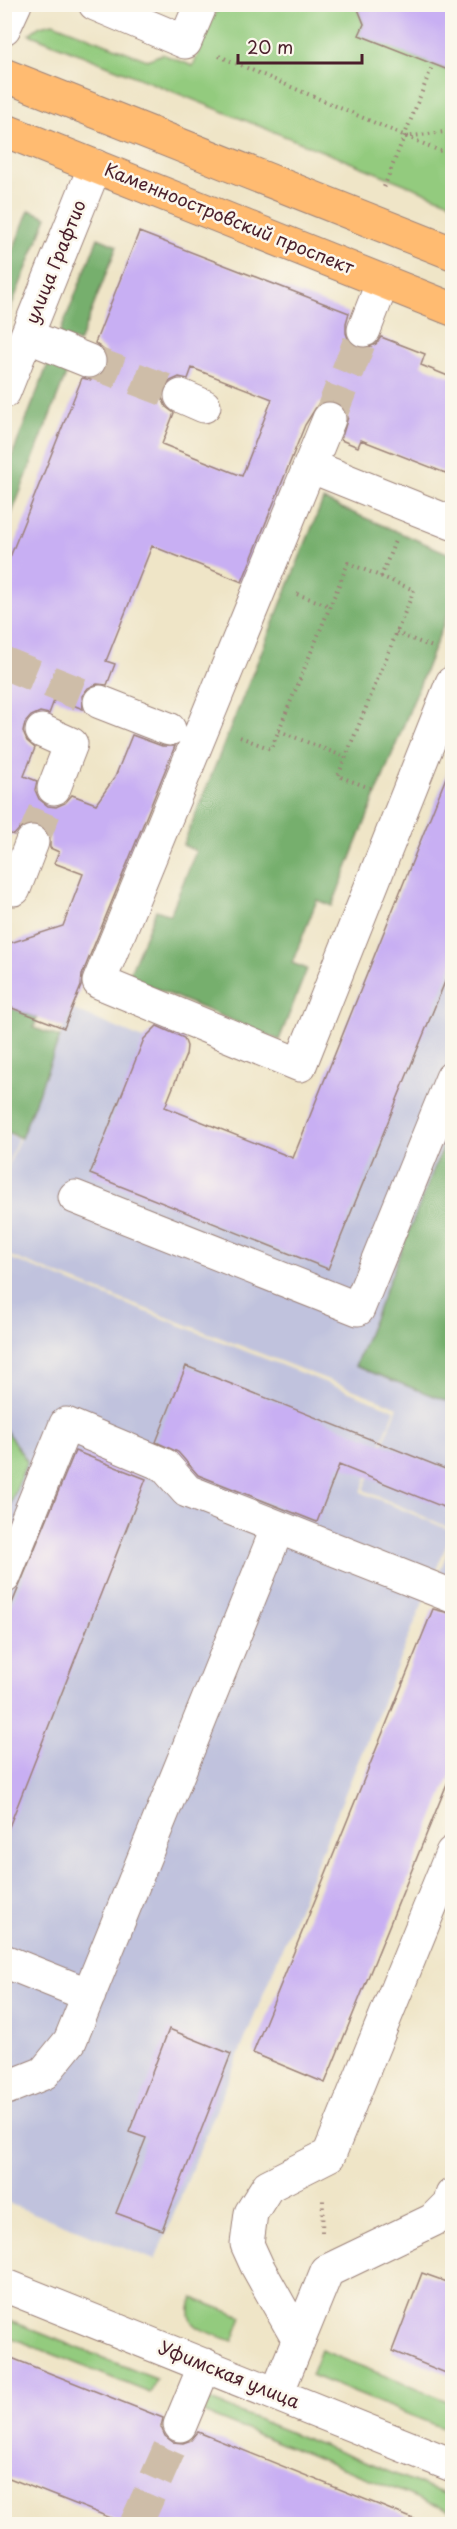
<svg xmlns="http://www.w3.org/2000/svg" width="457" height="2529" font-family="'Playpen Sans',sans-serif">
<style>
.industrial{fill:#c0c2dd}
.green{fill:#93cb7e;stroke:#6e7554;stroke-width:1.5}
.forest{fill:#76af6d;stroke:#60674c;stroke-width:1.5}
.building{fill:#c8aff3;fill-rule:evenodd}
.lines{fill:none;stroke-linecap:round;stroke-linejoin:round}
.minor-tunnel{stroke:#cebda8;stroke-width:33;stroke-dasharray:33 16;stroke-linecap:butt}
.minor-casing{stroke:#9c8279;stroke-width:35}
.major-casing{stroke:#9c8279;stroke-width:35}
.path{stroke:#9c8279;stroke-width:4;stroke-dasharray:1.5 4.5;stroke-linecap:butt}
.minor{stroke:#fff;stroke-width:33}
.major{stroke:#ffbb71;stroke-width:33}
.labels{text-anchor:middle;stroke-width:5;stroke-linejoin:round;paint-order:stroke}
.street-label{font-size:18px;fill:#4a1f2b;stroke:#fbf7ec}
</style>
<rect width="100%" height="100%" fill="#fbf7ec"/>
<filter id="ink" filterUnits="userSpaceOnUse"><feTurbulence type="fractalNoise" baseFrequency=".0167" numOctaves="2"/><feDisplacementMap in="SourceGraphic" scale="12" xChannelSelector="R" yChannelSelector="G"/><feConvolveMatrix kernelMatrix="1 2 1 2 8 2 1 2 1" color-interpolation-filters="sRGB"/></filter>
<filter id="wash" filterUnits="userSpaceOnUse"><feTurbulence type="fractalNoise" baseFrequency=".008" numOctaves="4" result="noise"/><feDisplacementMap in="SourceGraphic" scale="24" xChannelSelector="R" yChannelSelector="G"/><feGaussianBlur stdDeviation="1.35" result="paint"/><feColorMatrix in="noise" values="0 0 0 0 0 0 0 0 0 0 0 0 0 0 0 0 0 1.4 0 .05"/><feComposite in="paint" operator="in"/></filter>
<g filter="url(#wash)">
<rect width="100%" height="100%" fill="#efe5c7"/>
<path class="industrial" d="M 452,760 L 452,1529 L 364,1490 L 398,1407 L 5,1254 L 4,1177 L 71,1009 L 143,1039 L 158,1026 L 169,1025 L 177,1029 L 184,1036 L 186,1055 L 165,1107 L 293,1158 Z
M 5,1133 L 18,1138 L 5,1171 Z
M 4,1256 L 395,1410 L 361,1492 L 452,1531 L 155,2260 L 5,2202 Z
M 452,1541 L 452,1578 L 439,1573 Z"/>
<path class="green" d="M 219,5 L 356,5 L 364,24 L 360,34 L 452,72 L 452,203 L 29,34 L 40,26 L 53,23 L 147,60 L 162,54 L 193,66 Z
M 5,1429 L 27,1461 L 5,1519 Z
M 193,2298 L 242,2317 L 233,2341 C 209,2332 180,2330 193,2298 Z
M 5,2319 L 156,2379 L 150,2393 L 5,2335 Z
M 321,2350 L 452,2403 L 452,2432 L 311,2375 Z
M 209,2400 L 452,2497 L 452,2512 L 204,2413 Z"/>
<path class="forest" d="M 29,210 L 47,217 L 5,322 L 5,270 Z
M 98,238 L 117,246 L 79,343 L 59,335 Z
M 50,359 L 69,367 L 5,531 L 5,474 Z
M 323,500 L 452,555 L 452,603 L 332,906 L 317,900 L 292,963 L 307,969 L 279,1040 L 128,977 L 156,910 L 170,915 L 196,851 L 183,845 Z
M 4,1005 L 37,1018 L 34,1028 L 60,1037 L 21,1138 L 5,1131 Z
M 452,1124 L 452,1403 L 355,1366 Z"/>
<g id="blocks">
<path class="building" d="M 356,4 L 453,4 L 453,72 L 359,35 L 364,24 Z
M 139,232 L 349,313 L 346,323 L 346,333 L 349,341 L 357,347 L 367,348 L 376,344 L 381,337 L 425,354 L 421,365 L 453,378 L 453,476 L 361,440 L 358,447 L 341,440 L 348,417 L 344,408 L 336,401 L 326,401 L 318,404 L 305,425 L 242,582 L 152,546 L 106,661 L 115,664 L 107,685 L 97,684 L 88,688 L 82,696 L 83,709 L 55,698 L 49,714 L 40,712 L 31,716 L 25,723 L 23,732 L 27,741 L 35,748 L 24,776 L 37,781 L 35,790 L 39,799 L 48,806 L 56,807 L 65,803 L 72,795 L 96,804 L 115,777 L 132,735 L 162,746 L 175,746 L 82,975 L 81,986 L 64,1028 L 4,1005 L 4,945 L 63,926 L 83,874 L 54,863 L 59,852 L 50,848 L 50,838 L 47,831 L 39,825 L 28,824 L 20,828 L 14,835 L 4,832 L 4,572 L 82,378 L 91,380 L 100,376 L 107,367 L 107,358 L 104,350 L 95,343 ZM 192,368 L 272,399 L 242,476 L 162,444 L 174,413 L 166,407 L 162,398 L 164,389 L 170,381 L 179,377 L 188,379 Z
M 451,765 L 453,962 L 328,1269 L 90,1174 L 144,1039 L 157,1026 L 184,1038 L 187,1046 L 186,1055 L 165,1107 L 293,1158 Z
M 186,1366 L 453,1472 L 453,1511 L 339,1465 L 317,1522 L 198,1475 L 178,1452 L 156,1442 Z
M 75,1451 L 146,1479 L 7,1832 L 4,1832 L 4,1623 Z
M 433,1609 L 453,1614 L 453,1769 L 325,2083 L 253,2053 Z
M 169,2029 L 231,2054 L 162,2230 L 116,2213 L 146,2138 L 129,2132 Z
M 422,2273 L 453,2284 L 453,2376 L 392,2351 Z
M 4,2355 L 163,2418 L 161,2427 L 165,2436 L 173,2442 L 183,2443 L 191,2440 L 198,2432 L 426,2524 L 126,2524 L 4,2476 Z"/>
</g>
</g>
<g filter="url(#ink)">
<use href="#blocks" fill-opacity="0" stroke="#9c8279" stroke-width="1.5"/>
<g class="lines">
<path class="minor-tunnel" d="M 89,361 L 181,396
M 329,419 L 364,330
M 4,663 L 100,702
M 32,842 L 54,788
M 136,2524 L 180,2425"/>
<g class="minor-casing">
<path id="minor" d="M 95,4 L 185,42 L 201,4
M 4,28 L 15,4
M 364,330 L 383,281
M 27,336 L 89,361
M 4,392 L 95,166
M 181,396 L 204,406
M 329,419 L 99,982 L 300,1065 L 452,683
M 310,466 L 452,523
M 100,702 L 169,729
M 42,731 L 71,744 L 54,788
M 4,886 L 14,889 L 32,842
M 75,1197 L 358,1309 L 452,1078
M 4,1577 L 66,1424 L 164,1465 L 187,1491 L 452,1596
M 4,1961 L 89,1995
M 4,2089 L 44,2073 L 70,2041 L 278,1527
M 4,2285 L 452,2465
M 298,2339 L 257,2266 L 247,2244 L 251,2213 L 268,2186 L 329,2155 L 452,1853
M 277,2393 L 327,2271 L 433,2220 L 450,2203 L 452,2195
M 180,2425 L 205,2365"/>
</g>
<g class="major-casing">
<path id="major" d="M 4,75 L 452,253
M 4,130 L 452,309"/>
</g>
<path class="path" d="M 219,56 L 452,156
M 405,137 L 452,131
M 384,187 L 433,64
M 381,577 L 395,541
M 297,594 L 330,606
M 396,633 L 435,648
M 279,731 L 345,757
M 240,737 L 271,749 L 348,563 L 414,590 L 338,776 L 370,788
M 322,2232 L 323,2200"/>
<use href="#minor" class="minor"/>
<use href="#major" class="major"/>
</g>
</g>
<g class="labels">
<g class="street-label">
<text transform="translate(229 219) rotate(22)" y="6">Каменноостровский проспект</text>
<text transform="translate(56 262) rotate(-68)" y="6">улица Графтио</text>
<text transform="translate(229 2375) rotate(22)" y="6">Уфимская улица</text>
</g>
</g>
<rect width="457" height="2529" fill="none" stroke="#fbf7ec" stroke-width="24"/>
<path d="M238 54v9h124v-9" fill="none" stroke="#4a1f2b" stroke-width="3"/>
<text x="247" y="54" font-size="18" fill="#4a1f2b" stroke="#fbf7ec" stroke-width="4.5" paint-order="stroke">20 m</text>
</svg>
